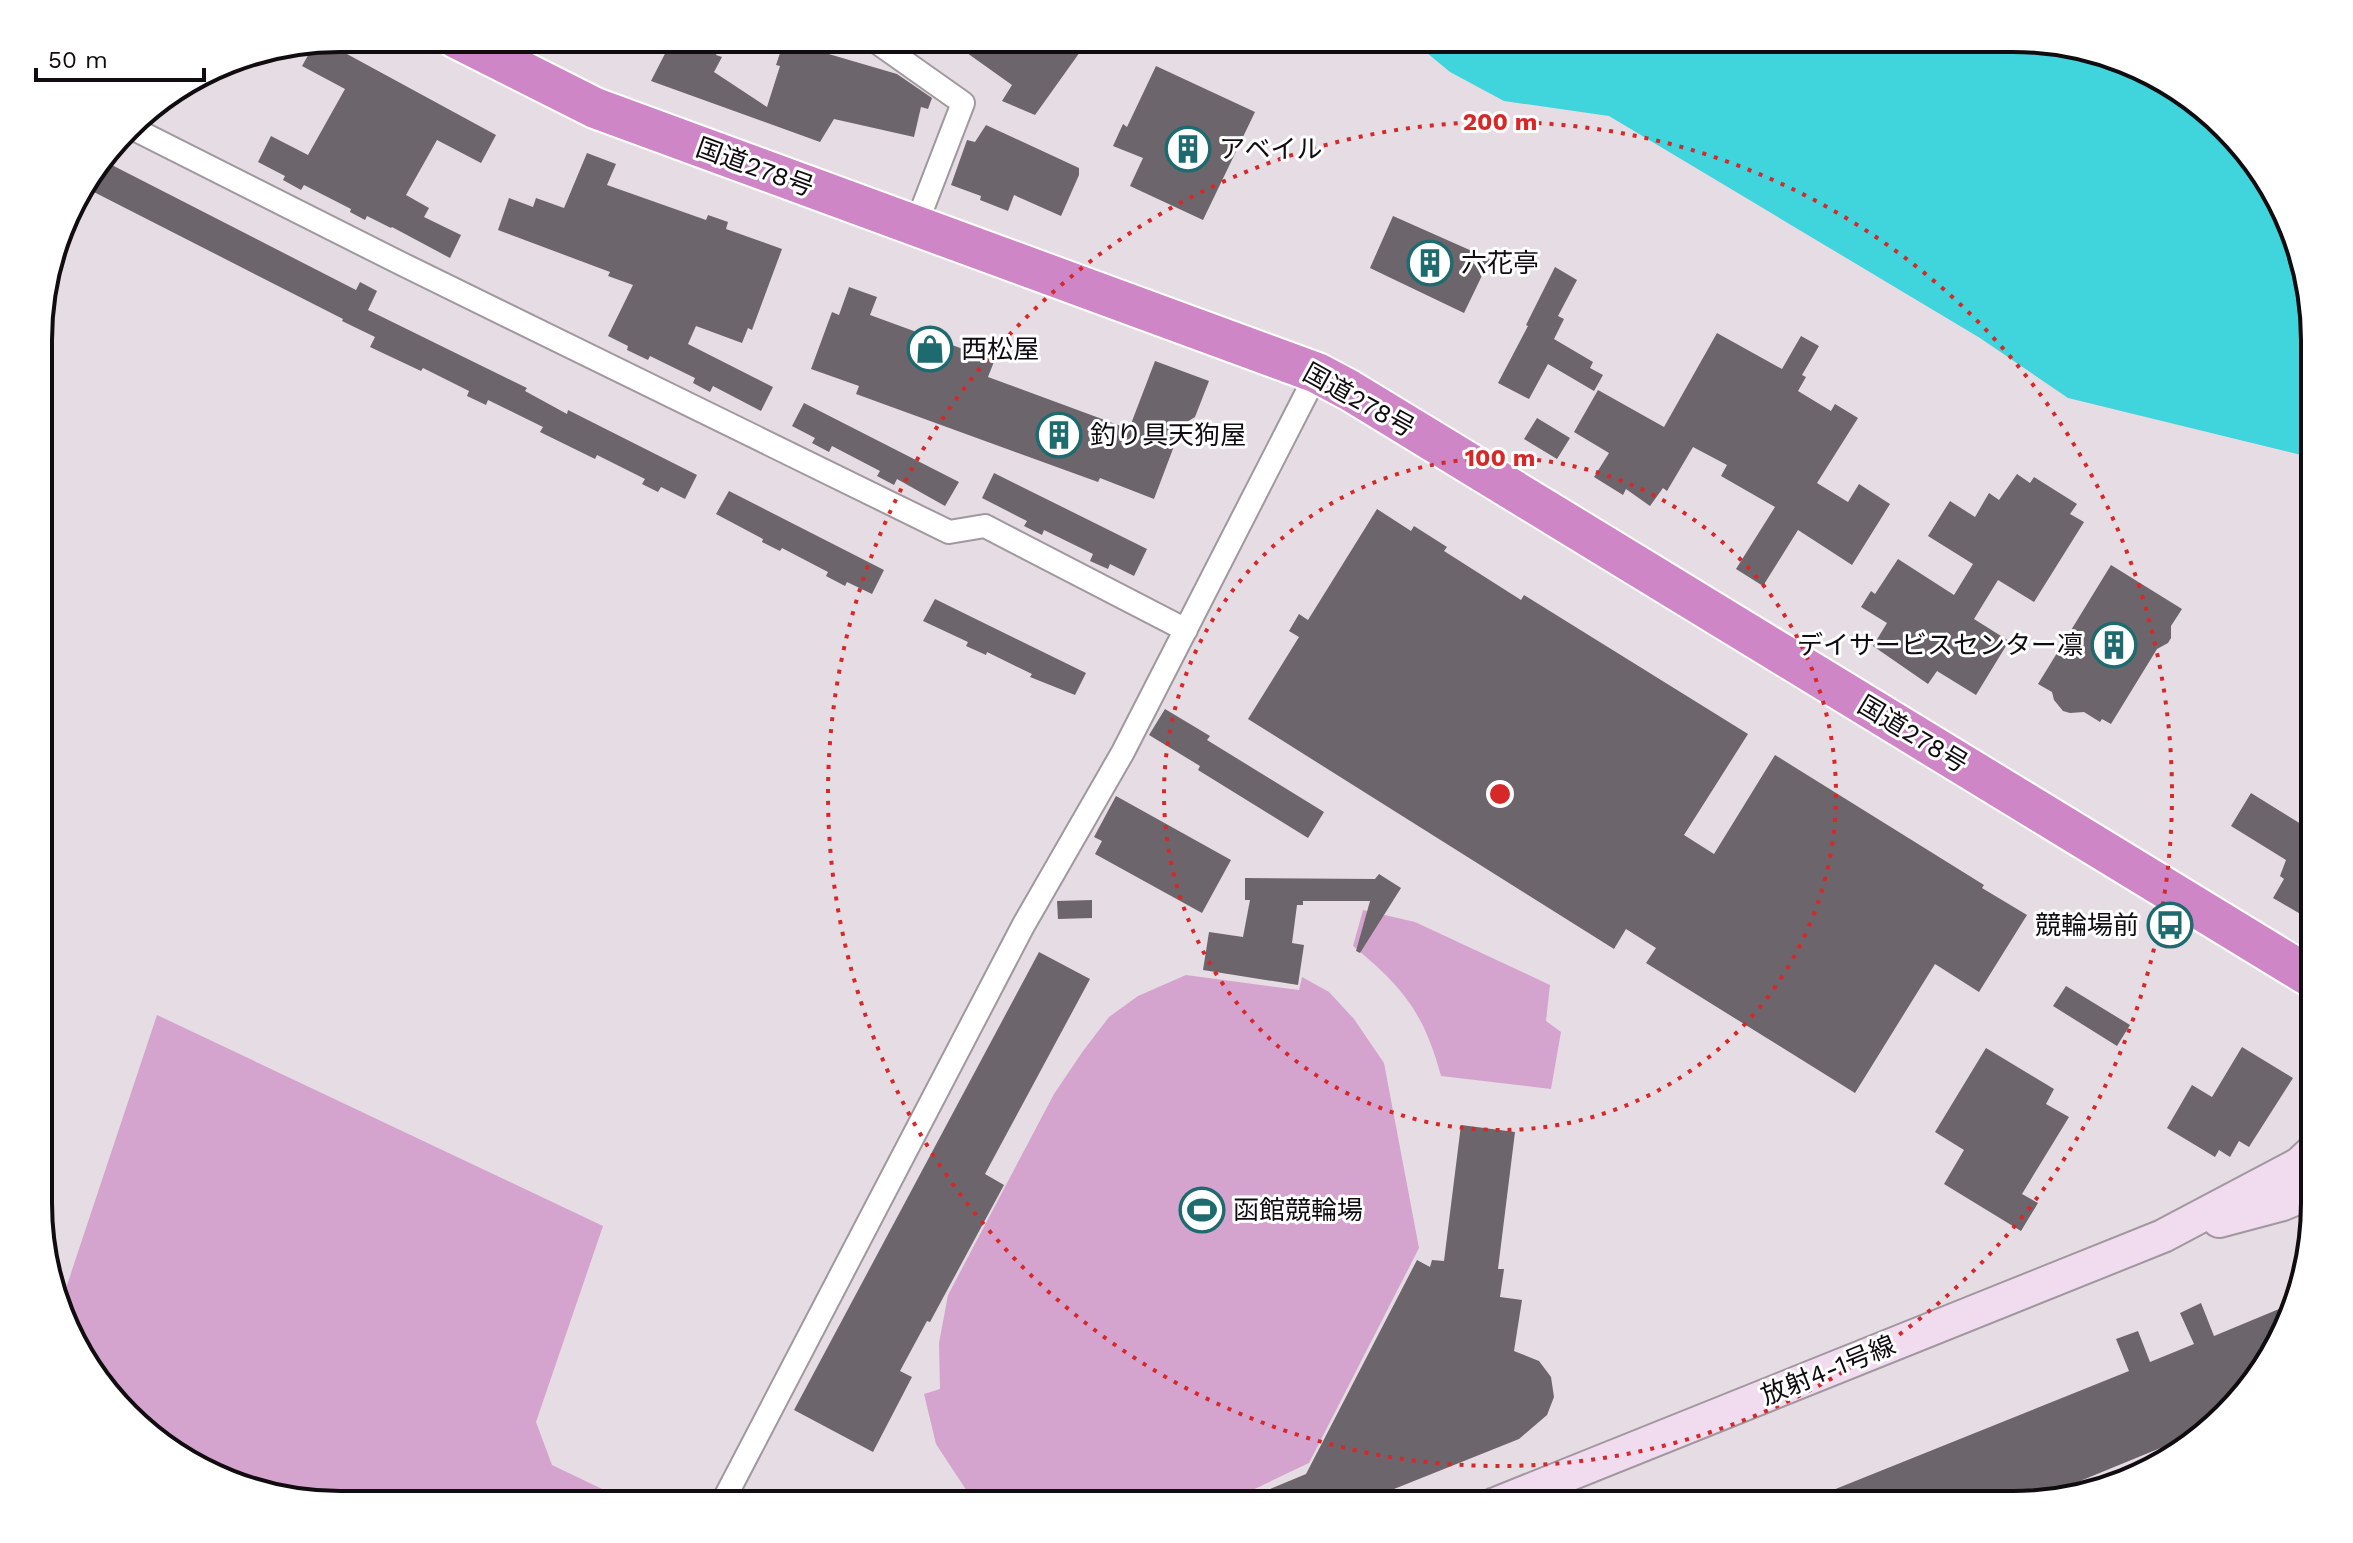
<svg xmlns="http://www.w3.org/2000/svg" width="2353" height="1543" font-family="'Work Sans','Noto Sans JP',sans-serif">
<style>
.green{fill:#d4a4ce}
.water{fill:#40d4dc}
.building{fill:#6d656c}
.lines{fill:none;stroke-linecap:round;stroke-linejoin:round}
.street-casing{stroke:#a0979f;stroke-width:26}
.secondary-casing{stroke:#a0979f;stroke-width:36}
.highway-casing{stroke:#fff;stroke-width:44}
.street{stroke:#fff;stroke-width:22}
.secondary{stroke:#f1dbee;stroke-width:32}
.highway{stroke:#cf86c7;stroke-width:40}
.ring{fill:none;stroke:#d62828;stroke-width:4;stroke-dasharray:4 8}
.labels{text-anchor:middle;stroke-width:6;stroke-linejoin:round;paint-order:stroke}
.poi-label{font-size:26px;fill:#100c0f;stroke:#fff;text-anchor:start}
.street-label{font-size:26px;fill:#100c0f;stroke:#fff}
.rim{fill:none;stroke:#100c0f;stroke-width:4}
.centre{fill:#d62828;stroke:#fff;stroke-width:4}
.ring-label{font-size:24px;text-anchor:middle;font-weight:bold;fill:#d62828;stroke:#fff;stroke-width:6;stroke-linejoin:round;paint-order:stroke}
</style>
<rect width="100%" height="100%" fill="#e6dce4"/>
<path class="green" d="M 1363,910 L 1415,922 L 1550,985 L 1546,1021 L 1561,1032 L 1551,1089 L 1441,1076 C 1424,1013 1403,987 1353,946 Z
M 1186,975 L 1299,990 L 1302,977 L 1329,992 L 1354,1019 L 1384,1063 L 1419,1248 L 1309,1463 L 1221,1505 L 976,1505 L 936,1444 L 924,1394 L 940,1389 L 939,1343 L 948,1295 L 1054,1094 L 1083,1051 L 1109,1017 L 1138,996 Z
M 157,1015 L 603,1226 L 536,1422 L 552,1465 L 621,1498 L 617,1505 L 339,1505 L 243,1489 L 172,1454 L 79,1354 L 61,1303 Z"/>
<path class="water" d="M 1409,38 L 2014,38 L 2110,54 L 2181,89 L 2275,189 L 2314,321 L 2314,464 L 2305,456 L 2068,398 L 1980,338 L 1609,116 L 1504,101 L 1450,72 Z"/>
<path class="building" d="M 673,38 L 725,38 L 716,55 L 722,57 L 714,72 L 767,107 L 780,66 L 776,65 L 785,38 L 820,38 L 815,50 L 897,74 L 932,98 L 928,109 L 921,107 L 914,137 L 834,119 L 820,142 L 651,81 Z
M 946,38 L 1090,38 L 1035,115 L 1002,101 L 1012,85 Z
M 323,41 L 496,135 L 481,163 L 437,140 L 406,195 L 429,208 L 424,217 L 461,235 L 450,258 L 392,227 L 391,228 L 367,216 L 365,220 L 350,212 L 351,209 L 304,185 L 301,190 L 283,180 L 285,176 L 258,162 L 271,136 L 308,155 L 345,89 L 302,66 L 315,43 Z
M 1156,66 L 1255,112 L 1203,220 L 1130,186 L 1143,158 L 1113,146 L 1123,124 L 1127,127 Z
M 986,125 L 1079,168 L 1079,175 L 1061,216 L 1014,195 L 1008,211 L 980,200 L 981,196 L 951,185 L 967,140 L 975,142 Z
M 587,153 L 616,164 L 607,185 L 706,220 L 708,215 L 728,222 L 726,229 L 782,249 L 752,330 L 748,328 L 742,343 L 696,326 L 688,344 L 773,387 L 761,411 L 713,386 L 710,392 L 693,383 L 695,378 L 650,356 L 648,360 L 627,350 L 628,346 L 608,336 L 633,285 L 608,276 L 610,272 L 498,230 L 509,198 L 533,207 L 536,198 L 564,208 Z
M 104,161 L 356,290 L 360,282 L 377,291 L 368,310 L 527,388 L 525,391 L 567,414 L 568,410 L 697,475 L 685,499 L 661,487 L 658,492 L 642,484 L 645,479 L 597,455 L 595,459 L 540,432 L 543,427 L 488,400 L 486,405 L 467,396 L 469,391 L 423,368 L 421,371 L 370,347 L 375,337 L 342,321 L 343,319 L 84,187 Z
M 1393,216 L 1490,259 L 1464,313 L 1370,268 Z
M 1555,267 L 1577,280 L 1558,316 L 1564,319 L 1554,339 L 1593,362 L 1590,368 L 1603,375 L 1594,391 L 1548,364 L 1529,399 L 1498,383 L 1528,326 L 1526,325 Z
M 849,287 L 877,297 L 870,315 L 974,353 L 977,347 L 997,354 L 988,377 L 1129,429 L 1155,361 L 1209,381 L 1195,417 L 1182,425 L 1154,499 L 1100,478 L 1098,482 L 856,394 L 859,386 L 811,369 L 832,312 L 839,315 Z
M 1717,333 L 1782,369 L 1801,336 L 1819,346 L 1802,375 L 1806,377 L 1798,391 L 1831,411 L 1835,404 L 1858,418 L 1817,483 L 1848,502 L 1859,484 L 1890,504 L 1852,565 L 1798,530 L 1763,586 L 1736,569 L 1775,507 L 1721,476 L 1727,465 L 1693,447 L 1667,491 L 1663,488 L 1650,506 L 1626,489 L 1623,495 L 1594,477 L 1609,453 L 1574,432 L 1598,390 L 1664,427 Z
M 804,403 L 959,482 L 945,506 L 897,479 L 894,485 L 877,476 L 880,471 L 832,446 L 829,452 L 812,443 L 815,438 L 792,426 Z
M 1537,418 L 1570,438 L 1557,459 L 1524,439 Z
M 994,473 L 1147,549 L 1134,576 L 1110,564 L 1108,569 L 1090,561 L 1093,554 L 1044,530 L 1042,535 L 1024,526 L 1027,521 L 982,498 Z
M 2017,474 L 2030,483 L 2034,477 L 2077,504 L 2070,514 L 2084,522 L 2034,602 L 1998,580 L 1974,619 L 2009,641 L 1976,695 L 1937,671 L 1928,684 L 1873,646 L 1887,623 L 1861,607 L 1871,591 L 1875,594 L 1898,559 L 1954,595 L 1973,564 L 1928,536 L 1950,501 L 1975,517 L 1989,493 L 1999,500 Z
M 729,491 L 884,570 L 872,594 L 847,582 L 845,586 L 826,576 L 828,572 L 782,548 L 780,551 L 762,542 L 763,539 L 716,514 Z
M 1377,509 L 1411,531 L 1414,526 L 1447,547 L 1444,551 L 1521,600 L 1524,595 L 1748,734 L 1684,835 L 1714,854 L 1775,755 L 1984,885 L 1982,888 L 2027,915 L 1979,992 L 1935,964 L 1855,1093 L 1646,963 L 1656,948 L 1626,929 L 1614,949 L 1248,719 L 1299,637 L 1289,631 L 1299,614 L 1308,620 Z
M 2111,565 L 2182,609 L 2171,626 L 2171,638 L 2168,643 L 2157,649 L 2111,724 L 2102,719 L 2100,722 L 2084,712 L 2070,713 L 2063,711 L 2054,700 L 2052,692 L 2038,684 Z
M 935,599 L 1086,673 L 1075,695 L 1030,677 L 1032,674 L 987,652 L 986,655 L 966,646 L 968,642 L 923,621 Z
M 1165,709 L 1210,736 L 1207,740 L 1324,812 L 1308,838 L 1198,770 L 1200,766 L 1149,735 Z
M 2251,793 L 2314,832 L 2314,922 L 2273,898 L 2284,879 L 2280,876 L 2286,860 L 2231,826 Z
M 1116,796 L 1231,860 L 1202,913 L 1095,854 L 1102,841 L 1094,837 Z
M 1379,874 L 1401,888 L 1360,953 L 1356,951 L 1370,901 L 1303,901 L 1303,905 L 1297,905 L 1292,943 L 1304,945 L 1298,985 L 1203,970 L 1209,932 L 1243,937 L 1250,900 L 1245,900 L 1245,878 L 1375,879 Z
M 1092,900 L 1092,918 L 1058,919 L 1057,901 Z
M 1039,952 L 1090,979 L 985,1174 L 1004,1185 L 930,1322 L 927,1321 L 900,1371 L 912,1377 L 873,1452 L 794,1410 Z
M 2066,986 L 2130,1025 L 2117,1046 L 2053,1006 Z
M 2242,1047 L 2293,1078 L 2249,1147 L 2239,1141 L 2230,1157 L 2219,1150 L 2215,1157 L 2167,1128 L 2192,1085 L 2212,1097 Z
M 1986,1048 L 2054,1089 L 2046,1104 L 2069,1117 L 2022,1194 L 2038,1203 L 2021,1231 L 1944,1184 L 1964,1150 L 1935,1132 Z
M 1461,1125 L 1515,1132 L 1498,1269 L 1504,1269 L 1500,1297 L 1522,1300 L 1514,1351 L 1539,1361 L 1551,1377 L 1554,1397 L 1547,1415 L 1519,1439 L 1354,1505 L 1232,1505 L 1306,1474 L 1417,1260 L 1430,1267 L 1432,1260 L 1444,1261 Z
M 2298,1301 L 2264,1371 L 2197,1433 L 2024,1504 L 1839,1504 L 1833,1490 L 2129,1371 L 2116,1339 L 2138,1331 L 2150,1362 L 2194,1344 L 2180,1313 L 2201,1303 L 2214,1336 Z"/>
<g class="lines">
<g class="street-casing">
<path id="street" d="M 871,38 L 963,103 L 916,225
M 130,127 L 402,264 L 949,532 L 985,526 L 1186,630
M 721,1505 L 1023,926 L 1123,752 L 1317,373"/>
</g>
<g class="secondary-casing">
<path id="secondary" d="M 2219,1221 L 2283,1204 L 2314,1191
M 1493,1505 L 2163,1236 L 2299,1164 L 2314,1150"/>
</g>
<g class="highway-casing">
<path id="highway" d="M 456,38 L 595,108 L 1317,373 L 1349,390 L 2314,979"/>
</g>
<use href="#street" class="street"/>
<use href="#secondary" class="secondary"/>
<use href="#highway" class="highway"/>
</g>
<g class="ring">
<circle cx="1500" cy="794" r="336"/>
<circle cx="1500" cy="794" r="672"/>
</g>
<defs>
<g id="building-ring" transform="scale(2.3)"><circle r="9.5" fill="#fff" stroke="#1e6b6f" stroke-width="1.5"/><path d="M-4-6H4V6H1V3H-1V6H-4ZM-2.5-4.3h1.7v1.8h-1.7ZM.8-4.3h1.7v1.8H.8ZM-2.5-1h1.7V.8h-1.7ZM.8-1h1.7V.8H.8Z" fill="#1e6b6f"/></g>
<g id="shop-ring" transform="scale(2.3)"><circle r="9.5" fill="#fff" stroke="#1e6b6f" stroke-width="1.5"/><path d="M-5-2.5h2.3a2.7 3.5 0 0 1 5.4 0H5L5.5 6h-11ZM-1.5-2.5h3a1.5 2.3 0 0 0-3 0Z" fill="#1e6b6f"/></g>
<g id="bus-ring" transform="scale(2.3)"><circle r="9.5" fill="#fff" stroke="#1e6b6f" stroke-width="1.5"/><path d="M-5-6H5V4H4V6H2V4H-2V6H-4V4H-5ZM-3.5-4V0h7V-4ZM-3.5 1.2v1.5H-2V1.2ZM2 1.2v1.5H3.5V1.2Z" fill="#1e6b6f"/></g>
<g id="stadium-ring" transform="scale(2.3)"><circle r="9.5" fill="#fff" stroke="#1e6b6f" stroke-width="1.5"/><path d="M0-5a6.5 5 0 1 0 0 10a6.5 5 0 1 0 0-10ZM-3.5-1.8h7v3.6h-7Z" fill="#1e6b6f"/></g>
</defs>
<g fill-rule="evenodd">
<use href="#building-ring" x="1188" y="149"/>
<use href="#building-ring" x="1430" y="263"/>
<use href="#shop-ring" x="930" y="349"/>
<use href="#building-ring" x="1059" y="435"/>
<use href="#building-ring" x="2114" y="645"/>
<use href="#bus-ring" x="2170" y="925"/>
<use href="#stadium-ring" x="1202" y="1210"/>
</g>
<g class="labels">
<g class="poi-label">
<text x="1219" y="158">アベイル</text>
<text x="1461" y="272">六花亭</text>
<text x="961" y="358">西松屋</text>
<text x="1090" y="444">釣り具天狗屋</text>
<text x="2083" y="654" text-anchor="end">デイサービスセンター凛</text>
<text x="2139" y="934" text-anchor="end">競輪場前</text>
<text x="1233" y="1219">函館競輪場</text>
</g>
<g class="street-label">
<text transform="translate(755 167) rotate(20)" y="9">国道278号</text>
<text transform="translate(1359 400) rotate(29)" y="9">国道278号</text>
<text transform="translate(1913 734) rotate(31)" y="9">国道278号</text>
<text transform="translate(1828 1370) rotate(-22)" y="9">放射4-1号線</text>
</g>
</g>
<path d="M0 0H2353V1543H0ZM340 52H2013A288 288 0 0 1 2301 340V1203A288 288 0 0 1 2013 1491H340A288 288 0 0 1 52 1203V340A288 288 0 0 1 340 52Z" fill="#fff" fill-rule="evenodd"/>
<path class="rim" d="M340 52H2013A288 288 0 0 1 2301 340V1203A288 288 0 0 1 2013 1491H340A288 288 0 0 1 52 1203V340A288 288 0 0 1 340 52Z"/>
<circle cx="1500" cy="794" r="12" class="centre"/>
<g class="ring-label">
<text x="1500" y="130">200 m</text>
<text x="1500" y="466">100 m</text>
</g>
<path d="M36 68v12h168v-12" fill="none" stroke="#100c0f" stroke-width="4"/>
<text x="48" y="68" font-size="24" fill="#100c0f" stroke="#ffffff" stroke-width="6" paint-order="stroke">50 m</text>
</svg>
